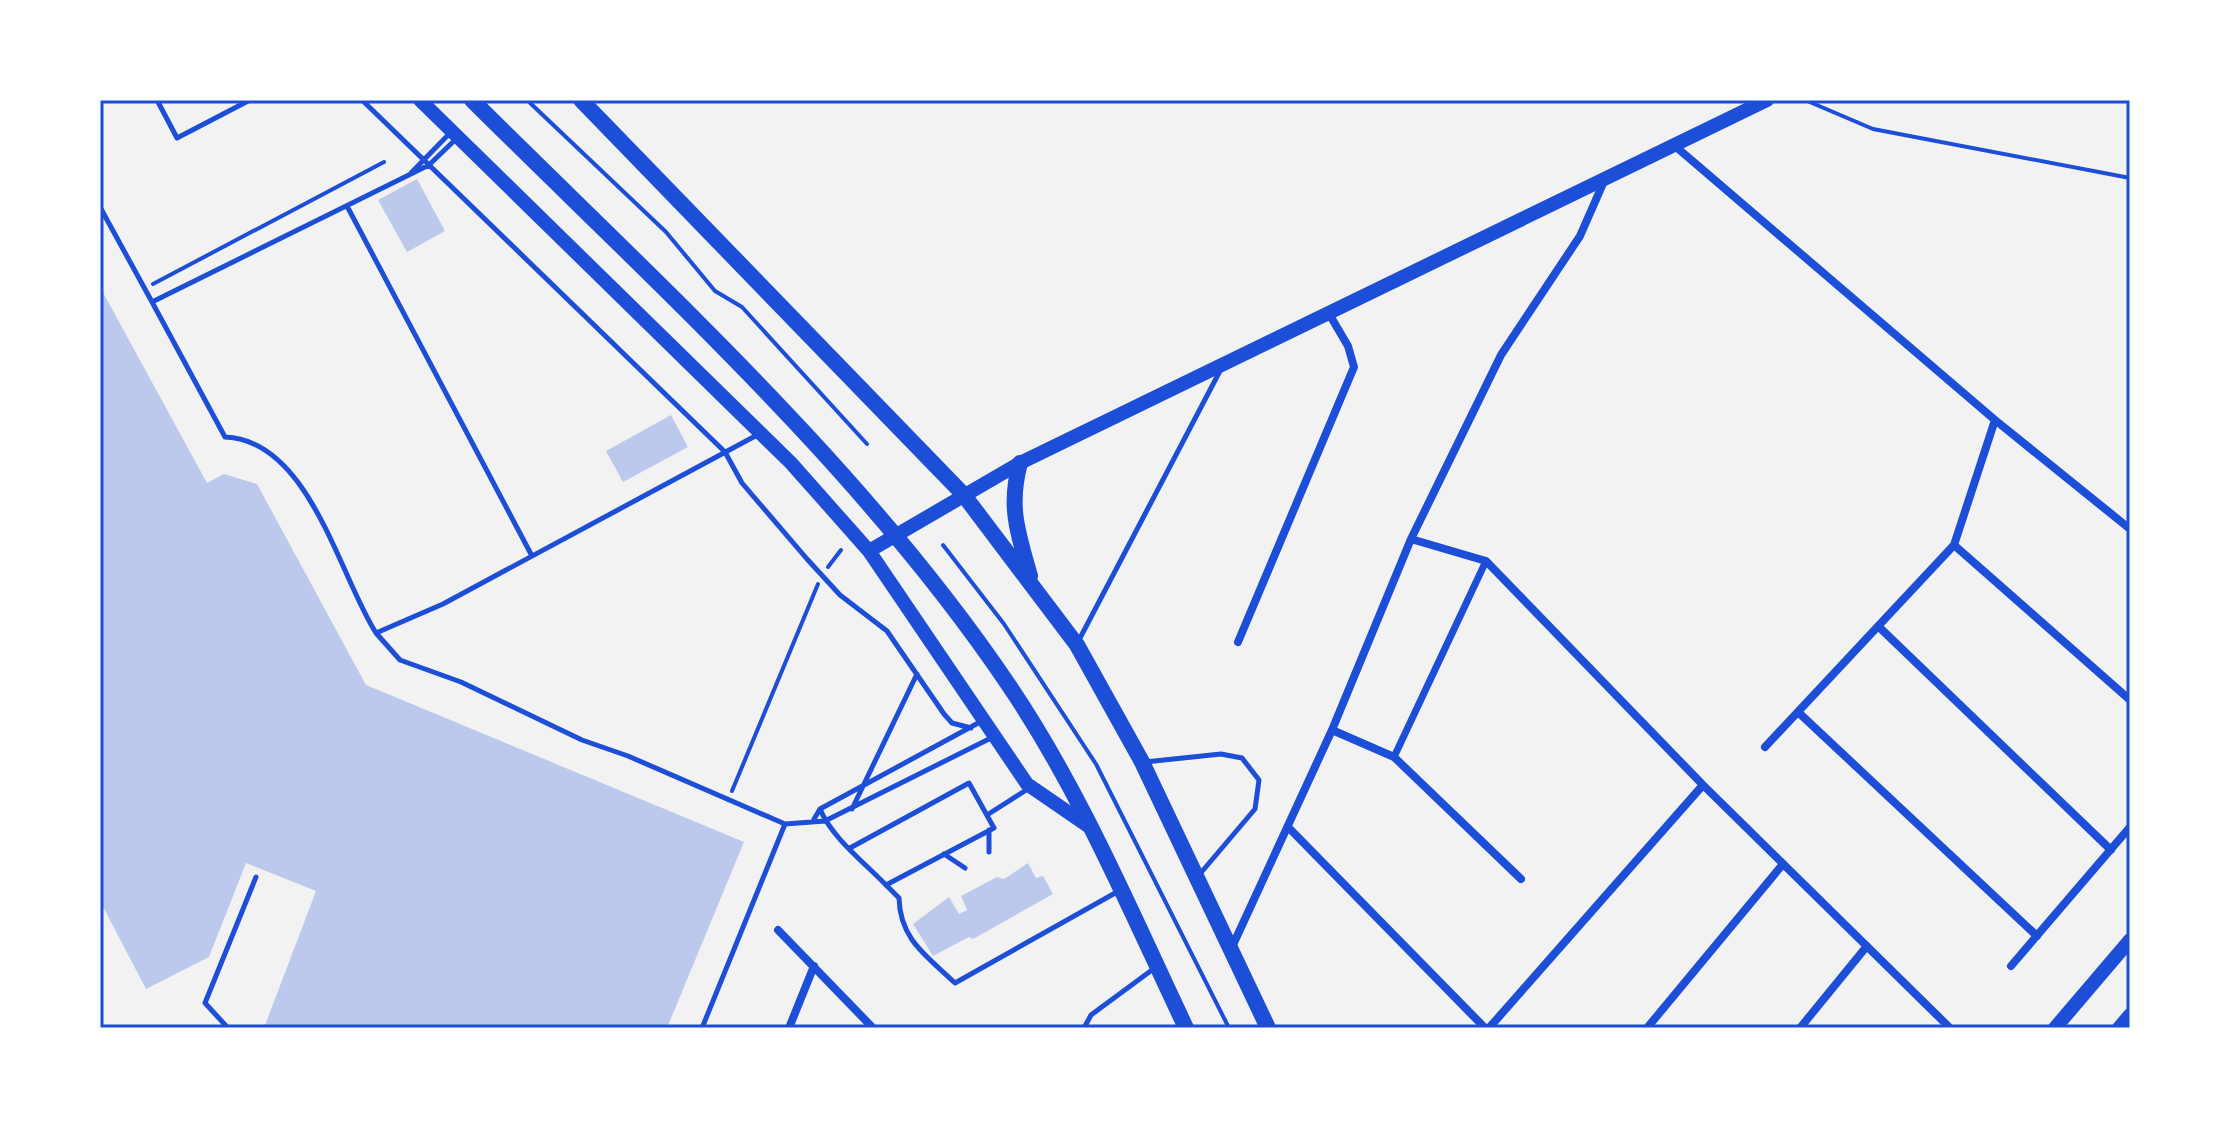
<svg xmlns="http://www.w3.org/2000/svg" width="2230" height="1128" font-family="'IBM Plex Serif',serif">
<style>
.building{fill:#bdc9ec}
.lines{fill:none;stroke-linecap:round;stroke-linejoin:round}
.path{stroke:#1d4ed8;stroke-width:4}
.service{stroke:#1d4ed8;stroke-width:5}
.pedestrian{stroke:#1d4ed8;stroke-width:7}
.minor{stroke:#1d4ed8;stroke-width:8}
.tertiary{stroke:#1d4ed8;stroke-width:14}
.secondary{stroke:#1d4ed8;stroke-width:14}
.primary{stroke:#1d4ed8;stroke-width:16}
.neatline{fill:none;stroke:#1d4ed8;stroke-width:3}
</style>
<rect width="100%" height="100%" fill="#f2f2f2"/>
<path class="building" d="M 417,179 L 445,231 L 407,252 L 378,200 Z
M 100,287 L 207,483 L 224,474 L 257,484 L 366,685 L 744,842 L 667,1028 L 264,1028 L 316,891 L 246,863 L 209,957 L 146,989 L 100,901 Z
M 671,415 L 688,447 L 623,482 L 606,451 Z
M 1028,863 L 1036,878 L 1043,876 L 1053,894 L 973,939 L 969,937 L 933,956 L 913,924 L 949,897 L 959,914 L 967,910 L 961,896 L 997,877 L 1004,879 Z"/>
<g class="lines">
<path class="path" d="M 527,100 L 666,232 L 715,291 L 742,307 L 867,444
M 1805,100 L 1873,129 L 2130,178
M 153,284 L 384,162
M 943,545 L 1004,624 L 1096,764 L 1229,1028
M 828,567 L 841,550
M 732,791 L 818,584"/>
<path class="service" d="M 157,100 L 177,138 L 250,100
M 362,100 L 725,452 L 742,483 L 807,559 L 840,595 L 887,631 L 944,714 L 952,723 L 971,728
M 411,173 L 451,132
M 347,206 L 532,556
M 100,207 L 152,302
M 759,434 L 443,604 L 376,633 L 400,660 L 461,682 L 582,740 L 628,756 L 785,824 L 825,821 L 991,738
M 376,633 C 339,575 309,440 225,437 L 152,302 L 429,165 L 457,138
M 1079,640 L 1221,369
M 1145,762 L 1221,754 L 1242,758 L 1259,780 L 1255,809 L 1199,875
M 820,809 C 832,838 864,862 886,885 L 994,828 L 969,783 L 850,848
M 852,809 L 917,674
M 987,815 L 1031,787
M 814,819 L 820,809 L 980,722
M 989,852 L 989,830
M 944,854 L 965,868
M 886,885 L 899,898 C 900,940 927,956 955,983 L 1117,892
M 228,1028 L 205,1003 L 256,877
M 702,1028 L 785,824
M 1084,1028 L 1091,1015 L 1156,967"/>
<path class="pedestrian" d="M 1394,757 L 1486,561"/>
<path class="minor" d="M 1675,146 L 1995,420 L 2130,529
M 1411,539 L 1486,561 L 1703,785 L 1950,1028
M 1954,545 L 2130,700
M 1878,626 L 2111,850
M 1238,642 L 1354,367 L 1348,346 L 1328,312
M 1798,712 L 2037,936
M 1332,730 L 1394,757 L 1521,879
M 1765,747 L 1954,545 L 1995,420
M 1288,827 L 1485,1028
M 778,930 L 873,1028
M 1232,947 L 1332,730 L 1411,539 L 1501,355 L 1580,236 L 1605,179
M 2011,966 L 2130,827
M 789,1028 L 814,966
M 1489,1028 L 1703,785
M 1647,1028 L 1783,864
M 1800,1028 L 1867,946"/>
<path class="tertiary" d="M 420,100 L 791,463 L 869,551 L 1027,784 L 1091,828"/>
<path class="secondary" d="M 869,551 L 1020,463 L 1767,100
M 2055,1028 L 2130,940
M 2119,1028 L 2130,1015"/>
<path class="primary" d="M 472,100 C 657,284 862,468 1008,684 C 1080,790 1131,912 1186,1028
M 581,100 L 963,494 L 1077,645 L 1142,762 L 1268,1028
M 1020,463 C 1008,507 1018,533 1030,576"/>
</g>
<rect width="2230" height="1128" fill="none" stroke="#ffffff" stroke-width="204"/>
<rect x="102" y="102" width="2026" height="924" class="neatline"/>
</svg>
